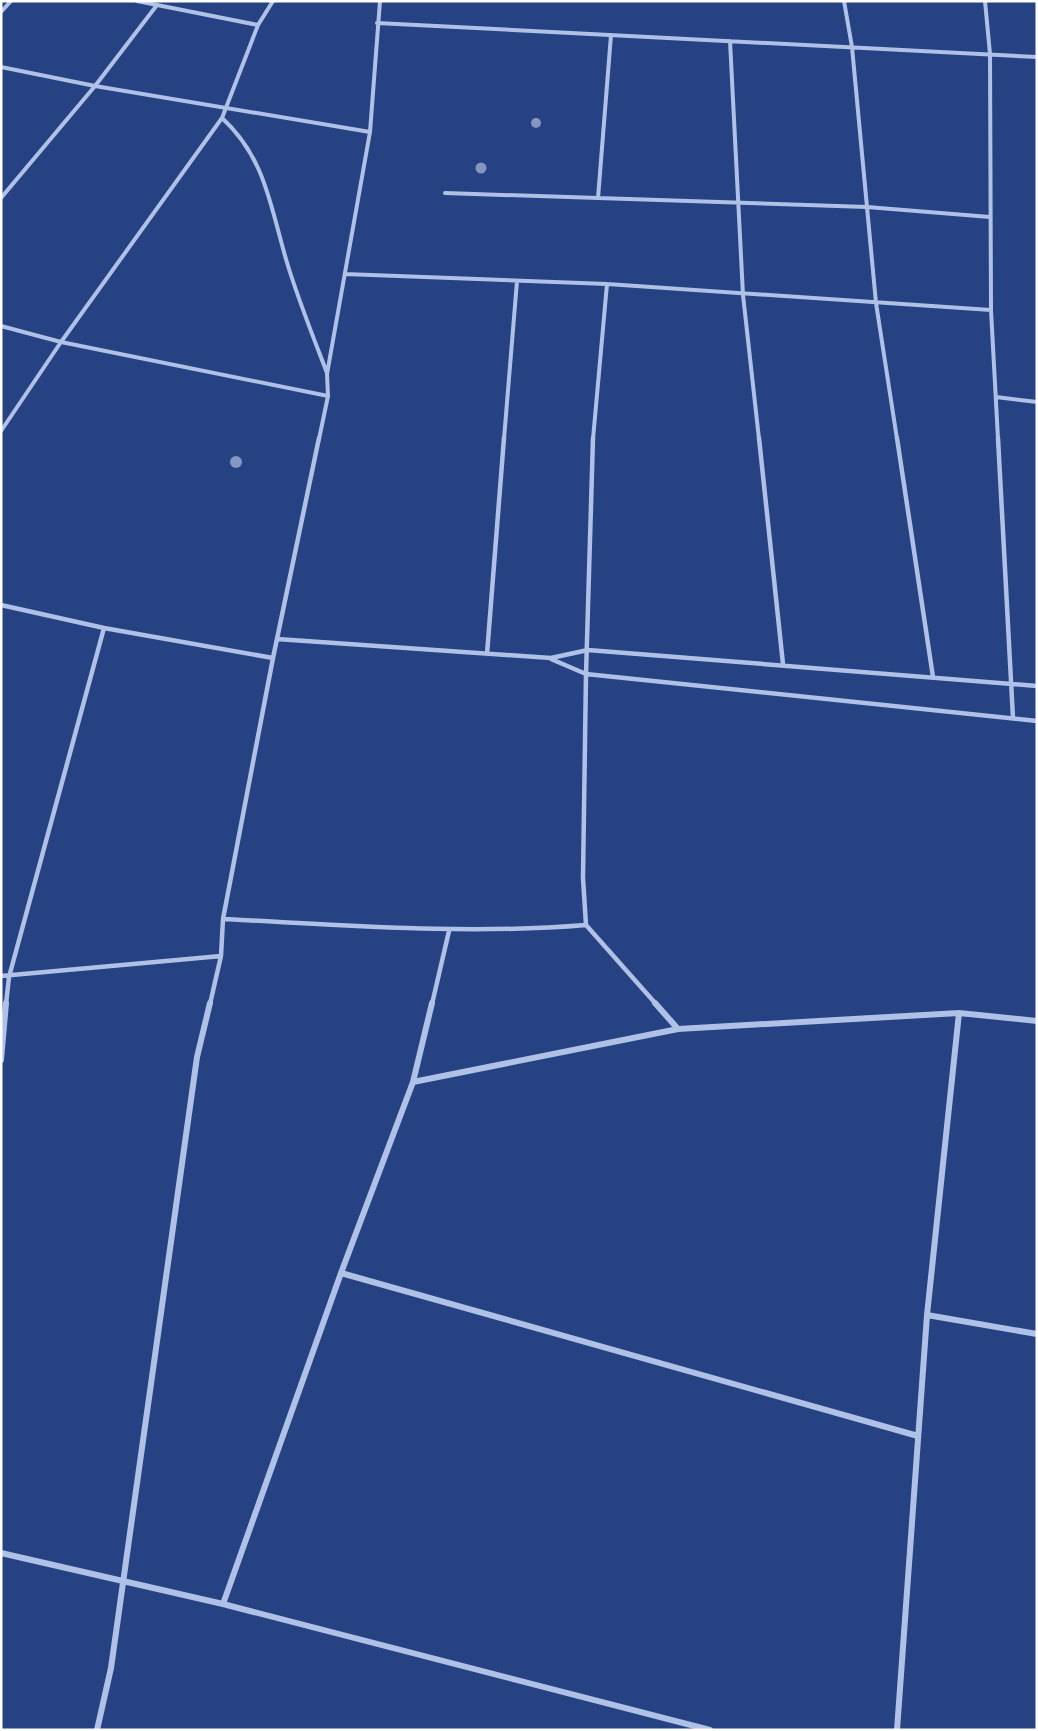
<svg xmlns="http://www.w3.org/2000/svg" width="1038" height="1731" font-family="Rubik,sans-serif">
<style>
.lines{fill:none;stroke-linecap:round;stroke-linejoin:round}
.street-far2{stroke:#afc1e7;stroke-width:4}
.street-far1{stroke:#afc1e7;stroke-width:4.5}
.street{stroke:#afc1e7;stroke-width:6}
.tree{fill:#8597c1}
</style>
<rect width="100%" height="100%" fill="#264282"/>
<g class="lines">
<path class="street-far2" d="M 137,1 L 258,25
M 844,1 L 852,47 L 876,303 L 897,439
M 985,1 L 990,54 L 991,310 L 998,439
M 1,12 L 11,1
M 377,23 L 1037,57
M 730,41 L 743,295 L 759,439
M 1,67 L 95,86 L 370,132
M 222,118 C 268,160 271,213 289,269 C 300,304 314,339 327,373
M 445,193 L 867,207 L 990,217
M 1,198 L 95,86 L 157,5
M 598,198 L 611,35
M 345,274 L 607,284 L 991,310
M 1,326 L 61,342 L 328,396
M 996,397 L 1037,402
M 1,431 L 61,342 L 222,118 L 258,25 L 273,1
M 319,439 L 328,396 L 327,374 L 370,132 L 380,1
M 504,439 L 517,281
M 593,439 L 607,284"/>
<path class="street-far1" d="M 759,438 L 783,664
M 897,438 L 933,677
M 998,438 L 1013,718
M 1,605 L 104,628 L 273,658
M 277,639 L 551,658 L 588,650 L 1037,686
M 487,654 L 504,438
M 551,659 L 586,674 L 1037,721
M 223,919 C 344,925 465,935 586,925 L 583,878 L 586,674 L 593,438
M 586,925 L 656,1004
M 1,976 L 221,956
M 6,1004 L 9,977 L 104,628
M 210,1004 L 221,956 L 223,919 L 273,658 L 319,438
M 432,1004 L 449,931"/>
<path class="street" d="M 655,1003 L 678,1029
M 1,1060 L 6,1003
M 413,1082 L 678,1029 L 959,1013 L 1037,1021
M 341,1273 L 918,1436
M 927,1315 L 1037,1334
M 1,1553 L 223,1604 L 710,1730
M 223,1604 L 341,1273 L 413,1082 L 432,1003
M 97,1730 L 111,1668 L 197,1057 L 210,1003
M 897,1730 L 927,1315 L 959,1013"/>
</g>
<g class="tree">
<circle cx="536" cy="123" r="5"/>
<circle cx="481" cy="168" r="5.5"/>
<circle cx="236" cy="462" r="6"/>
</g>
<rect width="1038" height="1731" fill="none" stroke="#ffffff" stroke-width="5"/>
</svg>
